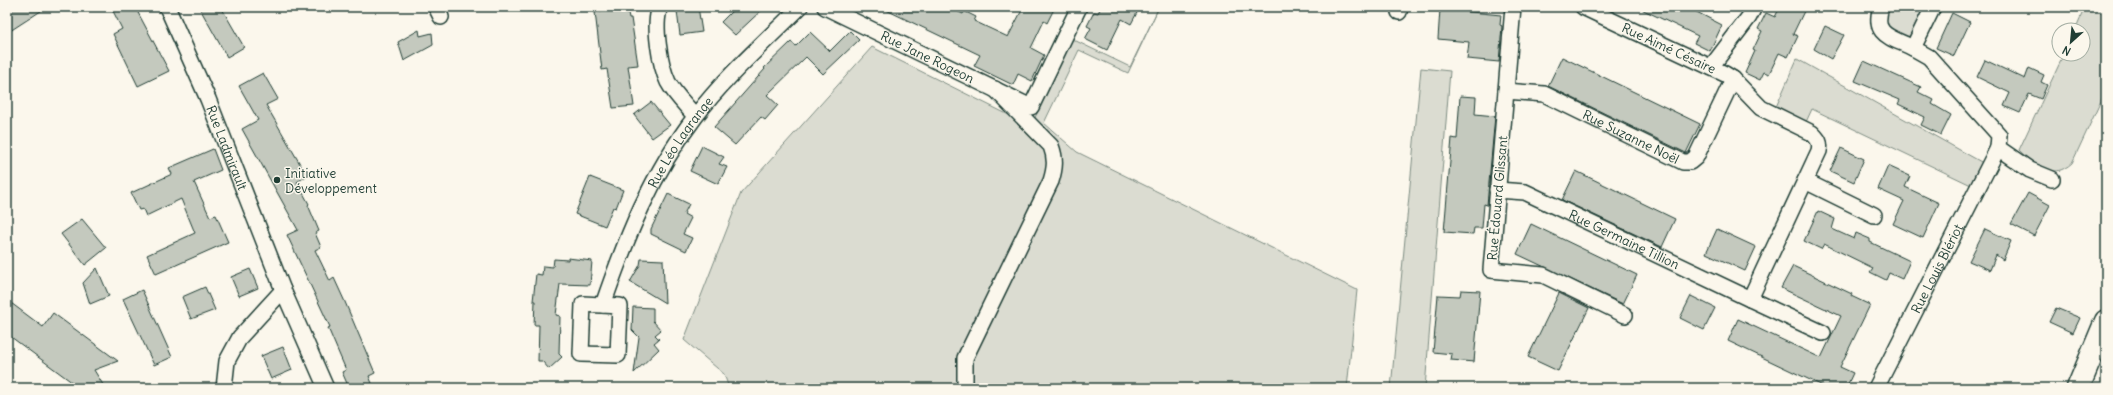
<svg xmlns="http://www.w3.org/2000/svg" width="2113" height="395" font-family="Delius,sans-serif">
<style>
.green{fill:#dbdcd1;stroke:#7d8c82}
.building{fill:#c4c9be;stroke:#1f3d34}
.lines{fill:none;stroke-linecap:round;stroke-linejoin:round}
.minor-casing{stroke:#1f3d34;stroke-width:18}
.primary-casing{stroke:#1f3d34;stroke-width:25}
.minor{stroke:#fbf7ec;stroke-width:15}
.primary{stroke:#fbf7ec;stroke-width:22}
.poi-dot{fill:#1f3d34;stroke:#fbf7ec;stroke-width:1.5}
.labels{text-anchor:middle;stroke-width:3;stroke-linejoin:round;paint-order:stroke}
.street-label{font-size:13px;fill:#1f3d34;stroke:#fbf7ec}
.poi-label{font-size:13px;fill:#1f3d34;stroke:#fbf7ec;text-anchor:start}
</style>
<rect width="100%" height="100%" fill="#fbf7ec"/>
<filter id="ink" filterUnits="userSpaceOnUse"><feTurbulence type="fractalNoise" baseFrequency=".025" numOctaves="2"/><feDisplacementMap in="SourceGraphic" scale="8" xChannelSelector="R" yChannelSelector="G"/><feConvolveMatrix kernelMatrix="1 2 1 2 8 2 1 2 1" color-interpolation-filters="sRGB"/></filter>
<g filter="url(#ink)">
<path class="green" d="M 1159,7 L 1128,73 L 1079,50 L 1044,123 L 1077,152 L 1357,290 L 1347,388 L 729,388 L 724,374 L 684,340 L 741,193 L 872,47 L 1031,126 L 1072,39 L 1130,67 Z
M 1888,7 L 1927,7 L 1912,37 L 1909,38 L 1887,27 L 1885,19 Z
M 2085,7 L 2106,7 L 2106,90 L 2072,163 C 2052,181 2035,166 2019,150 L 2064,54 L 2083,54 L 2083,30 L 2075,30 Z
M 1797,59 L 1983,163 L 1971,185 L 1812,109 L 1806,122 L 1776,107 Z
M 1421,68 L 1450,71 L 1425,388 L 1391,388 Z"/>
<path class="building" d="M 7,7 L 47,7 L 7,33 Z
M 111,7 L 135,7 L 169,71 L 138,86 L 113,34 L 122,29 Z
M 199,7 L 221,7 L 244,47 L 227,57 Z
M 609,7 L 627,7 L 629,18 L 631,18 L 638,65 L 628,66 L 634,106 L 613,108 L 607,69 L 602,70 L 595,12 L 609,9 Z
M 681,7 L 698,7 L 702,32 L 680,35 L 677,11 Z
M 736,7 L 765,7 L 735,35 L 721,22 Z
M 880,7 L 948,7 L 963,14 L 964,11 L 976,17 L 974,21 L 1008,37 L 1022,10 L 1016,7 L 1055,7 L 1047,23 L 1044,21 L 1031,48 L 1044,55 L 1032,81 L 1018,74 L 1013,85 L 974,66 L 980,55 Z
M 1096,7 L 1140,7 L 1131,24 L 1122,19 L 1107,50 L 1085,39 L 1091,28 L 1087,26 L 1094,12 L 1098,13 L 1100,9 Z
M 1637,7 L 1687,7 L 1722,25 L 1710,51 L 1694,43 L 1698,36 Z
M 1780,7 L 1806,7 L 1793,34 L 1798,36 L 1788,57 L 1779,53 L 1769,74 L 1764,72 L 1760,80 L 1745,73 L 1755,51 L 1753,50 L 1762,31 L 1758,29 L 1766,13 L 1775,17 Z
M 1440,9 L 1501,15 L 1500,25 L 1502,26 L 1499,62 L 1467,59 L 1469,42 L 1438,39 Z
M 1952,13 L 1970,22 L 1954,56 L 1936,48 Z
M 1825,26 L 1844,35 L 1831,59 L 1814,49 Z
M 419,30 L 420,36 L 432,33 L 433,45 L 404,61 L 398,42 Z
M 850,31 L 859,40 L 823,74 L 806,57 L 767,95 L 778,105 L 765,120 L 761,117 L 735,145 L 714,127 L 765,69 L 764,68 L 791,42 L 796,46 L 810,32 L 830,51 Z
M 1562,57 L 1700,124 L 1686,153 L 1548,86 Z
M 1985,60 L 2025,79 L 2029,68 L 2044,75 L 2041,82 L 2047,85 L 2041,99 L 2029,94 L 2020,113 L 2004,106 L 2010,93 L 1977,77 Z
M 1864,61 L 1921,87 L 1918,92 L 1934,100 L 1932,104 L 1951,115 L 1941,135 L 1921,125 L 1925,117 L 1898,104 L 1900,100 L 1855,81 Z
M 263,73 L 278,99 L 266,105 L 307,176 L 297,182 L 309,204 L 308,205 L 319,231 L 315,233 L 321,247 L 315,250 L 330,281 L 334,278 L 345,302 L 375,373 L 369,376 L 374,388 L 349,388 L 342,372 L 346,370 L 328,328 L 330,327 L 287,235 L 298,230 L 242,129 L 258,120 L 239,86 Z
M 1460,96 L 1476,97 L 1475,114 L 1495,116 L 1487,205 L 1484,204 L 1482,228 L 1474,228 L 1473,234 L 1444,232 L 1452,138 L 1457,139 Z
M 651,102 L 670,125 L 652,138 L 634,115 Z
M 702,146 L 724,157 L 719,164 L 727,167 L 718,184 L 690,171 Z
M 1841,148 L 1864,159 L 1854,182 L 1830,171 Z
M 213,149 L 221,170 L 194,182 L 210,217 L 216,215 L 228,242 L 156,274 L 147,255 L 195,233 L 181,199 L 146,216 L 143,209 L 139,210 L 131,193 L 172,174 L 169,168 Z
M 1888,166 L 1910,176 L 1905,187 L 1939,203 L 1923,238 L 1893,224 L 1904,201 L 1878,189 Z
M 1576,171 L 1675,219 L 1662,247 L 1562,200 Z
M 590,177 L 623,190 L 616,208 L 613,207 L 605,226 L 575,214 Z
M 2028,193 L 2050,205 L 2034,236 L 2011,224 Z
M 668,194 L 689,204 L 684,214 L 691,218 L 683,234 L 692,238 L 686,251 L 651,234 L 651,229 Z
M 1818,211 L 1835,219 L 1832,229 L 1854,239 L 1856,233 L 1870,239 L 1870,242 L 1910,261 L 1902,279 L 1889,273 L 1886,280 L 1870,272 L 1873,268 L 1824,244 L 1821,249 L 1804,241 Z
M 82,219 L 106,248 L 85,265 L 61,234 Z
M 1531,224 L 1637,275 L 1623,304 L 1517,254 Z
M 1717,229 L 1756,247 L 1745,271 L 1706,253 Z
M 1985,229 L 2011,241 L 2003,260 L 1996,255 L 1990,270 L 1969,261 Z
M 568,258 L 592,261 L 590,285 L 560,284 L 556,315 L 560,316 L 559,354 L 562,357 L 549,369 L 542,361 L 538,361 L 539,325 L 534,325 L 535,301 L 533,301 L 536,274 L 542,275 L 543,266 L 553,267 L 554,259 L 568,260 Z
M 641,259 L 663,260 L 665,303 L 630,282 L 640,265 Z
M 1793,266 L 1852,294 L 1851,296 L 1870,305 L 1840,367 L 1853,373 L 1846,388 L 1827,388 L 1728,341 L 1738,319 L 1821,358 L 1841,316 L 1781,288 Z
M 97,268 L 109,296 L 90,304 L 83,283 Z
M 250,269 L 258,288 L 239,296 L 231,277 Z
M 205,287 L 215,310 L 191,319 L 182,297 Z
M 142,290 L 172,357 L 154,365 L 123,299 Z
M 1461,290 L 1480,291 L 1474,362 L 1451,360 L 1452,354 L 1433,352 L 1438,295 L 1460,296 Z
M 1559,293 L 1589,308 L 1558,371 L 1528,357 Z
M 1691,296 L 1715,308 L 1704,330 L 1680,318 Z
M 7,300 L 43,327 L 53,313 L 118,361 L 94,370 L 105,388 L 76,388 L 73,383 L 7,334 Z
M 633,307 L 653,308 L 653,321 L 661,330 L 655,335 L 659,339 L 654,343 L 659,349 L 634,373 L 639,337 L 632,330 Z
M 2056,308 L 2080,318 L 2073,333 L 2049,322 Z
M 283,347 L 292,370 L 271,379 L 261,356 Z"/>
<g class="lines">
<g class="minor-casing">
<g id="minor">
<path id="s1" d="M 167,7 L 208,99 L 283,290 L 326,388"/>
<path d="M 436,7 L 441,17"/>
<path d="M 660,7 C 653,25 660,65 668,82 C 675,95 686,105 695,116"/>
<path id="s2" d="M 825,7 L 1031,107 L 1079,7"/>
<path d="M 1513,7 L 1491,270 L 1543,275 L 1625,315"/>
<path d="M 1881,7 C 1872,36 1891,37 1913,48"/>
<path d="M 1933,7 L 1913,48 L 1929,57 L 1999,135 L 1998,148 L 2030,170 L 2052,179"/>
<path d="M 1399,12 L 1400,7"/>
<path d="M 1711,67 L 1749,17 L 1754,7"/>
<path id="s3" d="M 1506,91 L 1544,94 L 1683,162 L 1690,162 L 1696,157 L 1733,79"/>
<path d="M 1805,181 L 1874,215"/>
<path id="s4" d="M 1497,190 L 1525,192 L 1750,299 L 1819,151 C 1821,142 1818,139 1812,133 L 1761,108 L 1733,79 L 1725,74 L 1583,7"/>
<path d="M 1750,299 L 1823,333"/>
<path d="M 583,304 L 620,306 L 618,355 L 581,354 Z"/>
<path id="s5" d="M 603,305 C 626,238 652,173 695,117 C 725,77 765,42 800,7"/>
<path d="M 224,388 L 227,361 L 240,337 L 283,290"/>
<path d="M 965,388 L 965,358 L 1051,181 C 1055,168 1056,159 1051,146 L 995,89"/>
<path id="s6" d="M 1876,388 L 1998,148"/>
</g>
</g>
<g class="primary-casing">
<path id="primary" d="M 2078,388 L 2106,321"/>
</g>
<use href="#minor" class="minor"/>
<use href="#primary" class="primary"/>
</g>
</g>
<circle class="poi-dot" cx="277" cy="180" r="4"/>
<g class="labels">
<g class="street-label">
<text transform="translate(1669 48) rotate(25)" y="5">Rue Aimé Césaire</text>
<text dy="5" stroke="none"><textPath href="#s2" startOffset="114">Rue Jane Rogeon</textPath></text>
<text dy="5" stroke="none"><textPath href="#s3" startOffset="135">Rue Suzanne Noël</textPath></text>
<text dy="5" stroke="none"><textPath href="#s5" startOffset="181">Rue Léo Lagrange</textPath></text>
<text dy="5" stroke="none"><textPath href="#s1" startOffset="153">Rue Ladmirault</textPath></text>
<text transform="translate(1497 198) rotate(-85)" y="5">Rue Édouard Glissant</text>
<text dy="5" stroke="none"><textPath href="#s4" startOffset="138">Rue Germaine Tillion</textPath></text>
<text dy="5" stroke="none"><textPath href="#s6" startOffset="134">Rue Louis Blériot</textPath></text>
</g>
<g class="poi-label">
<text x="285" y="178">Initiative<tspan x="285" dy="15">Développement</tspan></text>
</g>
</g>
<rect width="2113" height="395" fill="none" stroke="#fbf7ec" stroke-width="24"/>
<rect x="12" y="12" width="2089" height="371" fill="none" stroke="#1f3d34" stroke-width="1.5" filter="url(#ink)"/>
<g transform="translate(2071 42) rotate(207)"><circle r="19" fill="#fbf7ec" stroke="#a3ada2"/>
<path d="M0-3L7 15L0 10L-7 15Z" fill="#1f3d34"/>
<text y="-6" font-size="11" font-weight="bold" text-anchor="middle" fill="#1f3d34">N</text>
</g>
</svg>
